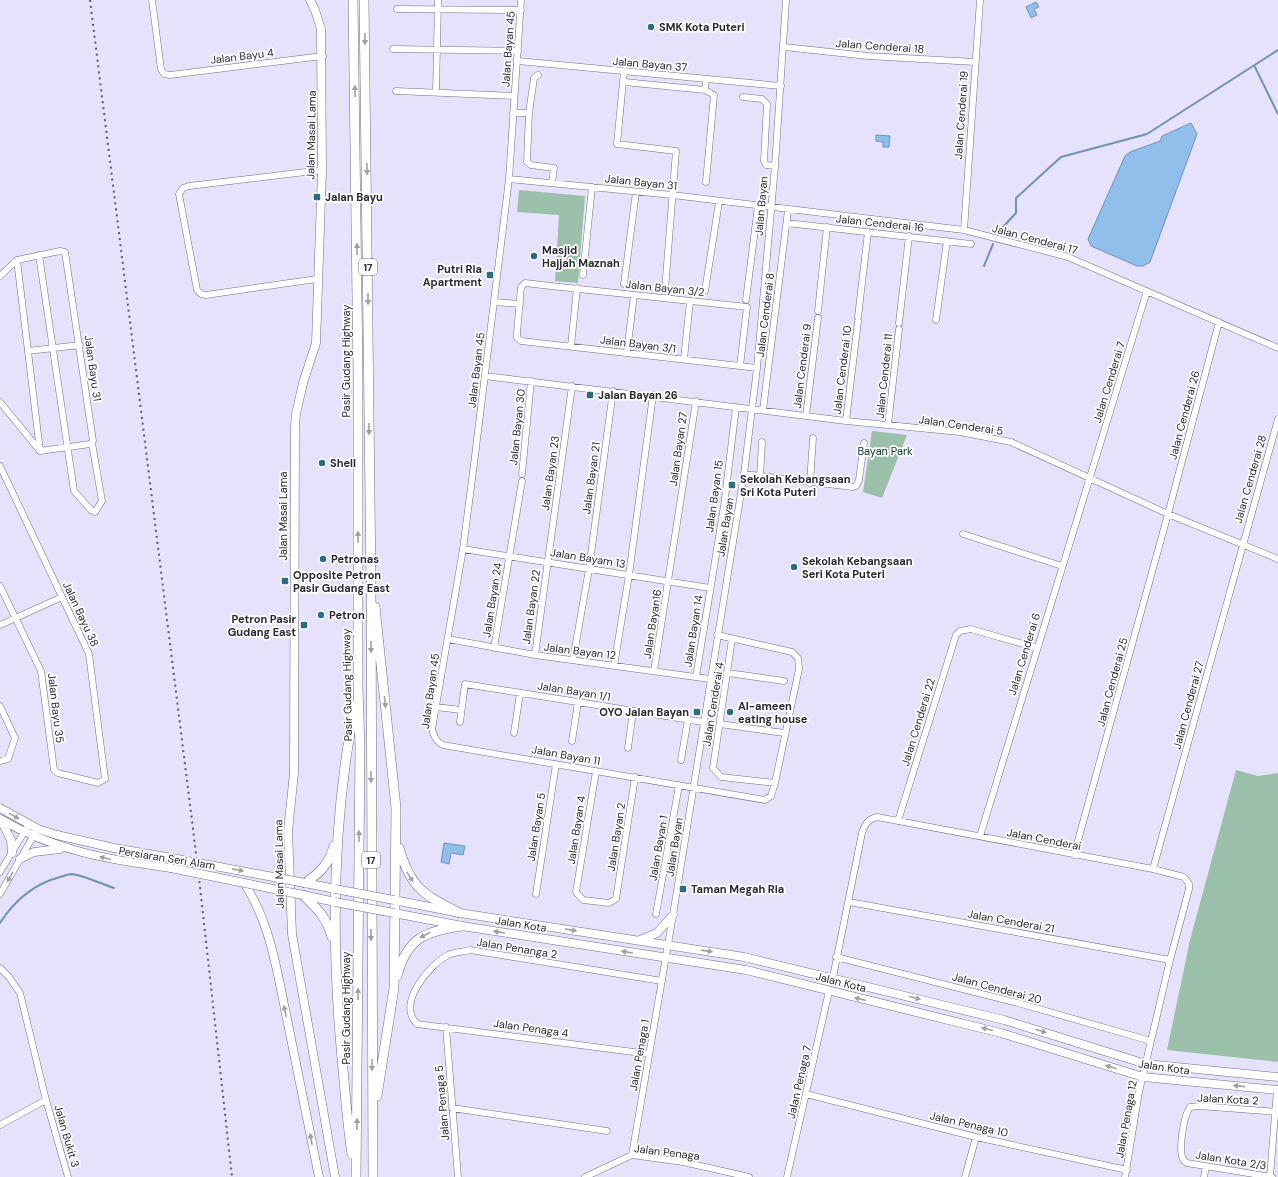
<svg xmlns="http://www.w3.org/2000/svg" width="1278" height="1177" font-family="'DM Sans',sans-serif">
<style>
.green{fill:#9bc0a9}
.water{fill:#91bfec;stroke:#7292b4}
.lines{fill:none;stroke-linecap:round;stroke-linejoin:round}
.stream{stroke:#7292b4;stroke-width:2}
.minor-casing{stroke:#726e85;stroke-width:7}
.major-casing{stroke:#726e85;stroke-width:9}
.highway-casing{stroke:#726e85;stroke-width:10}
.minor{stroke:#fff;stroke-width:6}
.major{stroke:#fff;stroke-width:8}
.highway{stroke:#fff;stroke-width:9}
.rail{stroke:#5c5a68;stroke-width:2;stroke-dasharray:2 4;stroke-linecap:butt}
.major-bridge-casing{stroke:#726e85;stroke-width:9;stroke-linecap:butt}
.major-bridge{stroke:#fff;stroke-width:8}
.oneway{fill:#a09fa3}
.poi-dot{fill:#2c6e81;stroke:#fff;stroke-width:1.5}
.labels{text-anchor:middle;stroke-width:3.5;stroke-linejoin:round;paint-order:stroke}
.shield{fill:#fff;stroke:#6b6970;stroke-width:1}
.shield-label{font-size:10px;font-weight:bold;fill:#2b2933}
.poi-label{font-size:11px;font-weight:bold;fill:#2b2933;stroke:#fff;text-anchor:start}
.street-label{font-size:11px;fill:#2b2933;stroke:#fff}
.park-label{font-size:11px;fill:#0a3c25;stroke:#fff}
</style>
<rect width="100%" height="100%" fill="#e6e2fc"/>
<path class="green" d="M 519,190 L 585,196 L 578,283 L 555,281 L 559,215 L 517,212 Z
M 872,431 L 907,435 L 882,498 L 863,492 Z
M 1236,770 L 1258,776 L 1278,773 L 1278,1062 L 1167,1050 L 1190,940 Z"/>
<path class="water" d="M 1036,2 L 1039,7 L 1034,9 L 1037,15 L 1031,18 L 1026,7 Z
M 1191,123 L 1197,134 L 1150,262 L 1143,266 L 1137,266 L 1091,246 L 1088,239 L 1125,156 L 1130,152 L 1160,141 L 1162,136 Z
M 876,135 L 890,136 L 889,147 L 883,147 L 883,142 L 876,141 Z
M 444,843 L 465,846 L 463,855 L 451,853 L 449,864 L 441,862 Z"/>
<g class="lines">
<path class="stream" d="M 1255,67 L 1278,114
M 1002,228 L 1016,213 L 1016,198 L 1061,157 L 1147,134 L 1278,50
M 984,266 L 993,244
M 0,923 C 14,901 34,884 60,877 C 64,876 68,874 72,874 C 86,876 101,884 114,888"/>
<g class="minor-casing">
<path id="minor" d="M 152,0 L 161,69 L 164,74 L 170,75 L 323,56
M 521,0 L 509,179 L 474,464 L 463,549 L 432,729 C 434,736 436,742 443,745 L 765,800 L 771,796 L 775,783 L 799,669 L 798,658 L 792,652 L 717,635
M 397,9 L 521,10
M 784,47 L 868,56 L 975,62
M 393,49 L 518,51
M 518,61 L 781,86
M 624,71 L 617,144 L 676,151 L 665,290
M 538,75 L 534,78 L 529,113 L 527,162 L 531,165 L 554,168 L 552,183
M 624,82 L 705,90 L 706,79
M 705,90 L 714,95 L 706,182
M 396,91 L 514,96
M 436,92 L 438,0
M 743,97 L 762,99 L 767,104 L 764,161 L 766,165 L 775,166
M 513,113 L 529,113
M 509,179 L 672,195 L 964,230 L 1068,257 L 1278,348
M 787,223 L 971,244
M 964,230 L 980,0
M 39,255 L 74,491 L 91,510 L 95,512 L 102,501 L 92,443
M 17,260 L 40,451
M 583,275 L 592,187
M 0,276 L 17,260 L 60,251 L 65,252 L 93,441 L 90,444 L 40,451 L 0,402
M 317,279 L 206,295 L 201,294 L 197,290 L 179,194 L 183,188 L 189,186 L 322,170
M 624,284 L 636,192
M 705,291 L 719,202
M 746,300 L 758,206
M 494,302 L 520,304
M 818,311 L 827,227
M 858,317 L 868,232
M 936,320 L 947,241
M 899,323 L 909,236
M 571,346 L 577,288
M 28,351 L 80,345
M 627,352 L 634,295
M 684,359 L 690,301
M 740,366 L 747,307 L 551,286 L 525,283 L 521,287 L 517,333 L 517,338 L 521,341 L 740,366 L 757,368
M 485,376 L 846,421 L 960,432 L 1011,442 L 1168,514 L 1278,559
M 763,410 L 788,210
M 806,416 L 818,318
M 846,421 L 858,321
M 888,425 L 899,329
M 0,466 L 89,654 L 105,779 L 98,783 L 58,773 L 54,770 L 41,671 L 0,586
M 522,474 L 531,381
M 744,474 L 853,487 L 856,486 L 859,480 L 864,443
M 760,477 L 762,442
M 810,483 L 813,438
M 963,534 L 1062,566
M 463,549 L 710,588
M 0,625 L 62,597
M 448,639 L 535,655 L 710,679
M 732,639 L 713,768 L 721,777 L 775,783
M 494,648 L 522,481
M 535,655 L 572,386
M 573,660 L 589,569 L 613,391
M 614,666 L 629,575 L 653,395
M 654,671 L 696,401
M 728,673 L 784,681
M 696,677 L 724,506 L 736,407
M 0,706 L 15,738 L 8,759 L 0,761
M 436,707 L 461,710
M 460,722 L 465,684 L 703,722
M 720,724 L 784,733
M 514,733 L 520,693
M 572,741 L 578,702
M 628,748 L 633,711
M 681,760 L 688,719
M 596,771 L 576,892 L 583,900 L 609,903 L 616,899 L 635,777
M 898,821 L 956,635 L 960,631 L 971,629 L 1037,648
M 980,836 L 1147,291
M 1074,855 L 1168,514 L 1219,322
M 1153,869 L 1278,419
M 0,872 L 26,829
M 0,894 L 35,833
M 536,894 L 556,764
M 849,902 L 1170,960
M 656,914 L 679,785
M 836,957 L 1018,1003 L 1151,1041
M 0,968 L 9,977 L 20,993 L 46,1100 L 68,1177
M 833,977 L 862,833 C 865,824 868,819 877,817 L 1153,869 L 1184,877 L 1189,884 L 1189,889 L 1170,960 L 1139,1092 L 1125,1177
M 446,1027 L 458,1177
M 649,1054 L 417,1024 C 396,1004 429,965 448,955 C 454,952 463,952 470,950 L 662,981
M 806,1094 L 976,1137 L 1127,1170
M 452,1108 L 607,1131
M 0,1125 L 46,1100
M 632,1155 L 673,915 L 744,474 L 757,368 L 775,166 L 786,0
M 585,1177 L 632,1155 L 683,1162 L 749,1177
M 787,1177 L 829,991
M 965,1177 L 976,1137
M 1204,1177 L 1206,1166
M 1270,1177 L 1277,1090
M 1272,1177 L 1187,1163 C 1186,1162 1184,1161 1183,1159 C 1178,1150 1184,1115 1190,1107 L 1199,1106 L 1278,1112"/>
</g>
<g class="major-casing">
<path id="major" d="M 310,0 L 315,10 L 321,29 L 322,170 L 316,343 L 303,383 L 296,414 L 295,426 L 294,773 L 288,831 L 292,934 L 335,1177
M 0,808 L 38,829 L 57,835 L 114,848 L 172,858
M 0,819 C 55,851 110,860 171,868
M 1,820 L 11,840 L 12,853
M 20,859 L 34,852 L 60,849
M 244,883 C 271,924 277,972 287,1019 C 298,1071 308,1124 319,1177
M 305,883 L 335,889
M 303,895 L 335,902
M 394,900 L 460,913 L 744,957 L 1004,1020 L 1146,1064 L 1278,1077
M 394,913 L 462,926 L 746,970 L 1001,1033 L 1143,1077 L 1278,1090
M 640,940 L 657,933 L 673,915"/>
</g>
<g class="highway-casing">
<path id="highway" d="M 353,0 L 358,372 L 358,688 L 360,747 L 356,1177
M 364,0 L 371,580 L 373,1177
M 375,607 L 396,808 L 394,988 L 377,1096
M 399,848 C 411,889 424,895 460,913
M 305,883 C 320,873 329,864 334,846
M 303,895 C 317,908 327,918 332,937
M 397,976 C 407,938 425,931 462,926
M 352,1154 C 347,1122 345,1090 342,1058 C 331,941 332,821 355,705"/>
</g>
<use href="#minor" class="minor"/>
<use href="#major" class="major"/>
<use href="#highway" class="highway"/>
<path class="rail" d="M 90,0 L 198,869 L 232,1177"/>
<g class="major-bridge-casing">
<path id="major-bridge" d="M 172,858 L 305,883
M 171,868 L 303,895
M 335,889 L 394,900
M 335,902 L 394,913"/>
</g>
<use href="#major-bridge" class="major-bridge"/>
</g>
<defs><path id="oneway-solid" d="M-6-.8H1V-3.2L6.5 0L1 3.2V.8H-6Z"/></defs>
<g class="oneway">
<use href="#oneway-solid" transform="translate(365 39) rotate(89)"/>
<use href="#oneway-solid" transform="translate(355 91) rotate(-91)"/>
<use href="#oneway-solid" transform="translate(367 169) rotate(89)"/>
<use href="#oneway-solid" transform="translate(357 249) rotate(-90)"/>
<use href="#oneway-solid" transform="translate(368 299) rotate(90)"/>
<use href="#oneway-solid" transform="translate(369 429) rotate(90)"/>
<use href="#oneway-solid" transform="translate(358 537) rotate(-90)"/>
<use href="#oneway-solid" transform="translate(371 647) rotate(90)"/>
<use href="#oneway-solid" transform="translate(385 702) rotate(84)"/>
<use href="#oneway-solid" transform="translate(371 777) rotate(90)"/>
<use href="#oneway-solid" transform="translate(14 816) rotate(29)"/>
<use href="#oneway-solid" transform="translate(359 836) rotate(-90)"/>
<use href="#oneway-solid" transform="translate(105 858) rotate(-166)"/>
<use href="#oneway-solid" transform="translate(238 870) rotate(11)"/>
<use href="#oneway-solid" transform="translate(10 877) rotate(119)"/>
<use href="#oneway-solid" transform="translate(410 877) rotate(58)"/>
<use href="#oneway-solid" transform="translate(571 930) rotate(9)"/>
<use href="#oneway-solid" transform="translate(499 932) rotate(-171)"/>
<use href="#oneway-solid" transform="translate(371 935) rotate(90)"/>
<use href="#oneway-solid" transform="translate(425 935) rotate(152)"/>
<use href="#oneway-solid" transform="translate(707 951) rotate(8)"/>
<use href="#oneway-solid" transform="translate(627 952) rotate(-171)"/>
<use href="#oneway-solid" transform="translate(358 994) rotate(-90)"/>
<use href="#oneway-solid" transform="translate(915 998) rotate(14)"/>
<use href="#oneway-solid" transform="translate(860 999) rotate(-166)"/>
<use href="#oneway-solid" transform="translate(285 1011) rotate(-102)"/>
<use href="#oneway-solid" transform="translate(987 1029) rotate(-166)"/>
<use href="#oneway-solid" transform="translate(1041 1031) rotate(17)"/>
<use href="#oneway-solid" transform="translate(372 1065) rotate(90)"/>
<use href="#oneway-solid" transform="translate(1111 1067) rotate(-163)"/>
<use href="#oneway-solid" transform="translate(1239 1086) rotate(-174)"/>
<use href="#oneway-solid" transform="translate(357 1124) rotate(-89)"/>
<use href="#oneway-solid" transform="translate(311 1139) rotate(-101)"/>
</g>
<g class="poi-dot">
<circle cx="651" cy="27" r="4"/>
<rect x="313" y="193" width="8" height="8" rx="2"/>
<circle cx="534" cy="256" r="4"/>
<rect x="486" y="271" width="8" height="8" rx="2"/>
<rect x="586" y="391" width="8" height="8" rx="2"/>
<circle cx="322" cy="463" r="4"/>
<rect x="728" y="481" width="8" height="8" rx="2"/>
<circle cx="323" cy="559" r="4"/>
<circle cx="794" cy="567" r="4"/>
<rect x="281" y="577" width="8" height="8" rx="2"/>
<circle cx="321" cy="615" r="4"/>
<rect x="300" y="621" width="8" height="8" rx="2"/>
<rect x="693" y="708" width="8" height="8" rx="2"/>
<circle cx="730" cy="712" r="4"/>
<rect x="679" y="885" width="8" height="8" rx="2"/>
</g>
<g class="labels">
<g class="shield">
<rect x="359" y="259" width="18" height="16" rx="3"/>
<rect x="362" y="852" width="18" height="16" rx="3"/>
</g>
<g class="shield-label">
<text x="368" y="271">17</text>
<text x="371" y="864">17</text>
</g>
<g class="poi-label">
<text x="659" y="31">SMK Kota Puteri</text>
<text x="325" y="201">Jalan Bayu</text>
<text x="542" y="254">Masjid<tspan x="542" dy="13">Hajjah Maznah</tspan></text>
<text x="482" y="273" text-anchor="end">Putri Ria<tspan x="482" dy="13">Apartment</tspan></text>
<text x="598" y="399">Jalan Bayan 26</text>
<text x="330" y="467">Shell</text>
<text x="740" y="483">Sekolah Kebangsaan<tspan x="740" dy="13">Sri Kota Puteri</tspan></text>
<text x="331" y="563">Petronas</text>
<text x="802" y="565">Sekolah Kebangsaan<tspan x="802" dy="13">Seri Kota Puteri</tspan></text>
<text x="293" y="579">Opposite Petron<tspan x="293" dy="13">Pasir Gudang East</tspan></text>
<text x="329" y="619">Petron</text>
<text x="296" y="623" text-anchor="end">Petron Pasir<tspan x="296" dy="13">Gudang East</tspan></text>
<text x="738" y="710">Al-ameen<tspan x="738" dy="13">eating house</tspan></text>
<text x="689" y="716" text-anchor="end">OYO Jalan Bayan</text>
<text x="691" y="893">Taman Megah Ria</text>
</g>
<g class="street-label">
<text transform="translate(880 46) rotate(4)" y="4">Jalan Cenderai 18</text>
<text transform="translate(508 49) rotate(-86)" y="4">Jalan Bayan 45</text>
<text transform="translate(242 56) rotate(-7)" y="4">Jalan Bayu 4</text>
<text transform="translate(650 64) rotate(5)" y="4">Jalan Bayan 37</text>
<text transform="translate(961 115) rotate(-86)" y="4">Jalan Cenderai 19</text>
<text transform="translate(311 135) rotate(-89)" y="4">Jalan Masai Lama</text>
<text transform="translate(641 182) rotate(6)" y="4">Jalan Bayan 31</text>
<text transform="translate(761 206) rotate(-85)" y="4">Jalan Bayan</text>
<text transform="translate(880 223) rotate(6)" y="4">Jalan Cenderai 16</text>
<text transform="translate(1035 239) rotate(15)" y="4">Jalan Cenderai 17</text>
<text transform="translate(665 288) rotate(6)" y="4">Jalan Bayan 3/2</text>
<text transform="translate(765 315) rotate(-83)" y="4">Jalan Cenderai 8</text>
<text transform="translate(638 344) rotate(7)" y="4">Jalan Bayan 3/1</text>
<text transform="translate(346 361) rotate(-90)" y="4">Pasir Gudang Highway</text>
<text transform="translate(802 366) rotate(-83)" y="4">Jalan Cenderai 9</text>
<text transform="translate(93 368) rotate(82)" y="4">Jalan Bayu 31</text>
<text transform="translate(476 370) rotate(-83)" y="4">Jalan Bayan 45</text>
<text transform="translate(842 370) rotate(-83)" y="4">Jalan Cenderai 10</text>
<text transform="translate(884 376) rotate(-84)" y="4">Jalan Cenderai 11</text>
<text transform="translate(1109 382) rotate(-73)" y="4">Jalan Cenderai 7</text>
<text transform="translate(1184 415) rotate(-75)" y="4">Jalan Cenderai 26</text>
<text transform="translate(961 425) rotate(8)" y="4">Jalan Cenderai 5</text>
<text transform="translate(517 427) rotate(-84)" y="4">Jalan Bayan 30</text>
<text transform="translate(678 449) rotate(-82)" y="4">Jalan Bayan 27</text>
<text transform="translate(550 473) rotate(-82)" y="4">Jalan Bayan 23</text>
<text transform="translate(591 478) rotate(-82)" y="4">Jalan Bayan 21</text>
<text transform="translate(1250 479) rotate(-74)" y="4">Jalan Cenderai 28</text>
<text transform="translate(714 496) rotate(-82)" y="4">Jalan Bayan 15</text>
<text transform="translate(283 516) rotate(-90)" y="4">Jalan Masai Lama</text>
<text transform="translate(725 527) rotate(-81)" y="4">Jalan Bayan</text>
<text transform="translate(588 558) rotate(9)" y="4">Jalan Bayam 13</text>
<text transform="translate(492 600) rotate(-81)" y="4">Jalan Bayan 24</text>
<text transform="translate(531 607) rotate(-82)" y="4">Jalan Bayan 22</text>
<text transform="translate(81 614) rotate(65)" y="4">Jalan Bayu 38</text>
<text transform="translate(652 624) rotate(-81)" y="4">Jalan Bayan16</text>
<text transform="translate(693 631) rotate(-81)" y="4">Jalan Bayan 14</text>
<text transform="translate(580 651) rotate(7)" y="4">Jalan Bayan 12</text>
<text transform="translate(1024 654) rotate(-73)" y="4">Jalan Cenderai 6</text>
<text transform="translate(1112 682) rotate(-75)" y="4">Jalan Cenderai 25</text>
<text transform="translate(347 685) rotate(-91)" y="4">Pasir Gudang Highway</text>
<text transform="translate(430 691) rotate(-82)" y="4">Jalan Bayan 45</text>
<text transform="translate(574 691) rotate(9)" y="4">Jalan Bayan 1/1</text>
<text transform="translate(713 704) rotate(-81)" y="4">Jalan Cenderai 4</text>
<text transform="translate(1188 705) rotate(-75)" y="4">Jalan Cenderai 27</text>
<text transform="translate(56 708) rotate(83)" y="4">Jalan Bayu 35</text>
<text transform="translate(918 722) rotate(-73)" y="4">Jalan Cenderai 22</text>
<text transform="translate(566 755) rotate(10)" y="4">Jalan Bayan 11</text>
<text transform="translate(536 827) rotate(-81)" y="4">Jalan Bayan 5</text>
<text transform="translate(576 830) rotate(-81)" y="4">Jalan Bayan 4</text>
<text transform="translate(616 837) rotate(-81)" y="4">Jalan Bayan 2</text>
<text transform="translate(1044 839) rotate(11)" y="4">Jalan Cenderai</text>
<text transform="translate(674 847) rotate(-81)" y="4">Jalan Bayan</text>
<text transform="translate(658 848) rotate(-80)" y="4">Jalan Bayan 1</text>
<text transform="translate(167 858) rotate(9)" y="4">Persiaran Seri Alam</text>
<text transform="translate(279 864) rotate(-91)" y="4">Jalan Masai Lama</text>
<text transform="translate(1011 921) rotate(10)" y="4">Jalan Cenderai 21</text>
<text transform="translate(521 924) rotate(9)" y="4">Jalan Kota</text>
<text transform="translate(517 948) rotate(9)" y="4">Jalan Penanga 2</text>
<text transform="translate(841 982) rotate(14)" y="4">Jalan Kota</text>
<text transform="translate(997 988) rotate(15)" y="4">Jalan Cenderai 20</text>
<text transform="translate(346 1008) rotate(-90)" y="4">Pasir Gudang Highway</text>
<text transform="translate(531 1028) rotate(8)" y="4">Jalan Penaga 4</text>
<text transform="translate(639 1055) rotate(-80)" y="4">Jalan Penaga 1</text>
<text transform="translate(1164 1067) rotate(8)" y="4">Jalan Kota</text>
<text transform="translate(799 1082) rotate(-77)" y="4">Jalan Penaga 7</text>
<text transform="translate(1228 1099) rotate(3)" y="4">Jalan Kota 2</text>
<text transform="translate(442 1103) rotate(-95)" y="4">Jalan Penaga 5</text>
<text transform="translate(1126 1119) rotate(-80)" y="4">Jalan Penaga 12</text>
<text transform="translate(969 1124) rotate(13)" y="4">Jalan Penaga 10</text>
<text transform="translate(67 1136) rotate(74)" y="4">Jalan Bukit 3</text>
<text transform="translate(667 1152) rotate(7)" y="4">Jalan Penaga</text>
<text transform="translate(1231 1160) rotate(9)" y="4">Jalan Kota 2/3</text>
</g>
<g class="park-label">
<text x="885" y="455">Bayan Park</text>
</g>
</g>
</svg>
